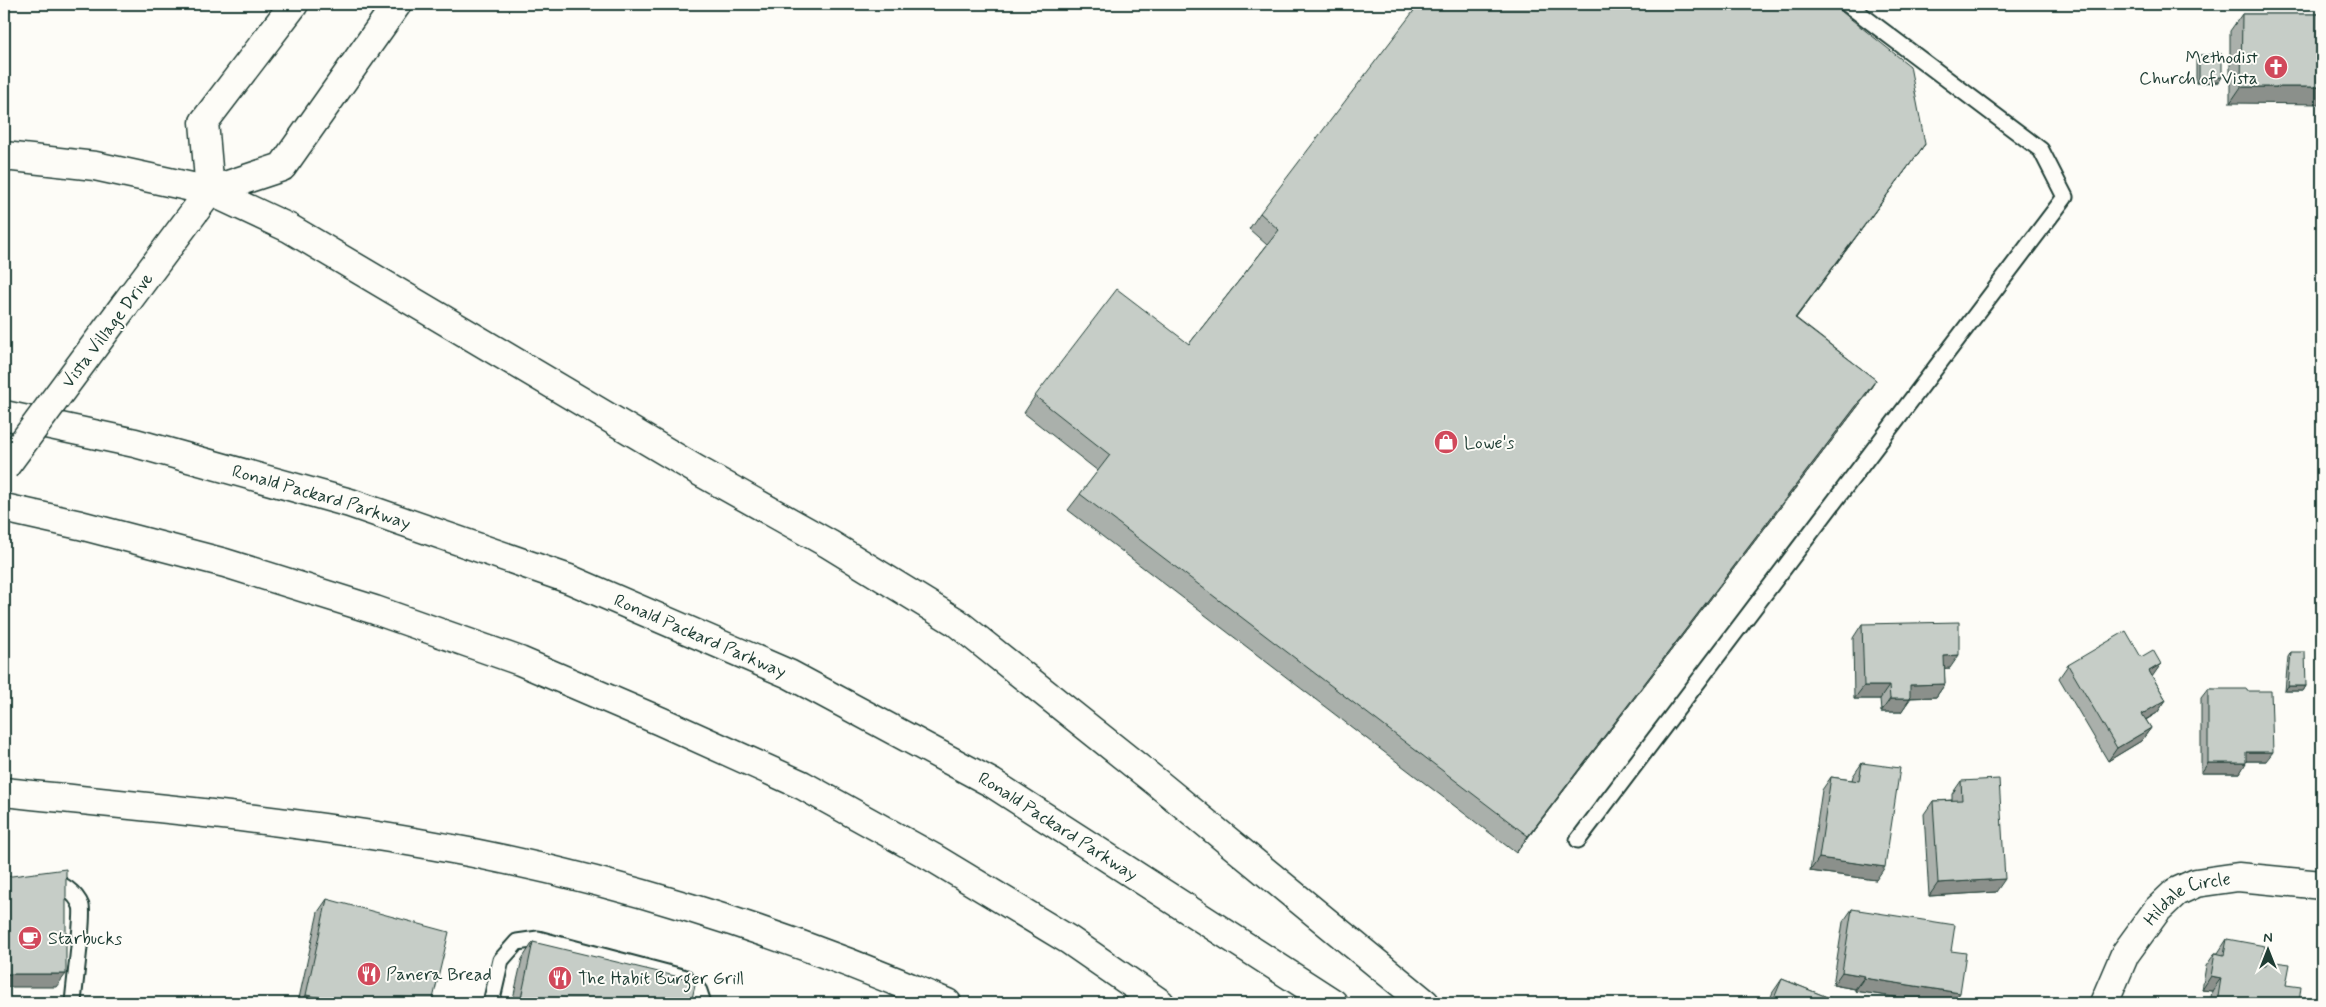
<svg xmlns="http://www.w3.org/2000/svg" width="2326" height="1007" font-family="Mynerve,sans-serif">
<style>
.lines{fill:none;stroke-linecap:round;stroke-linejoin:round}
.lane-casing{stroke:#1f3d34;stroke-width:19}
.street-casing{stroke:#1f3d34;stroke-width:31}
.primary-casing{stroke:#1f3d34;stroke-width:31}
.highway-casing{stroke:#1f3d34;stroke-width:31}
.lane{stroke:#fdfcf7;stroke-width:15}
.street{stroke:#fdfcf7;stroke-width:28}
.primary{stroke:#fdfcf7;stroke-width:28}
.highway{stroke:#fdfcf7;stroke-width:28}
.primary-bridge-casing{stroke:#1f3d34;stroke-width:31;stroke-linecap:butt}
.primary-bridge{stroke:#fdfcf7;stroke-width:28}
.wall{fill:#aab0ab;stroke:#1f3d34}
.shaded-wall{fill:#8b908b;stroke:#1f3d34}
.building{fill:#c6cdc7;stroke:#1f3d34}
.labels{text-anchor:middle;stroke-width:4;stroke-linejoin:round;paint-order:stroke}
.poi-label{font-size:18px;fill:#1f3d34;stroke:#fdfcf7;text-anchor:start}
.street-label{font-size:18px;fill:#1f3d34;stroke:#fdfcf7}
</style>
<rect width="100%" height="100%" fill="#fdfcf7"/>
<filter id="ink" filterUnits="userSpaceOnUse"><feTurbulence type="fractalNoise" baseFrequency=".02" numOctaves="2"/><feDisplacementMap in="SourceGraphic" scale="10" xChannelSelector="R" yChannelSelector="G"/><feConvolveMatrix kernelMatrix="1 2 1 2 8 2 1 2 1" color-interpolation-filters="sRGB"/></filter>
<g filter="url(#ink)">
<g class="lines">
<g class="lane-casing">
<path id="lane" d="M 1578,840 L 2065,197 L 2041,150 L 1847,4
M 48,881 C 61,882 76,893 81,906 C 84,915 74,988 73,1003
M 491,1003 L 501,960 L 517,942 L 538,939 L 686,978 L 699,991 L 703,1003"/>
</g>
<g class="street-casing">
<g id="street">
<path id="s1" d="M 2104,1003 L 2125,954 L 2157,910 L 2176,892 L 2196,883 L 2238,877 L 2322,885"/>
</g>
</g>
<g class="primary-casing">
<path id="primary" d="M 210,191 L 204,122 L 294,4
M 124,306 L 210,191 L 282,167 L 397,4"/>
</g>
<g class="highway-casing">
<g id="highway">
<path d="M 4,156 L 95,166 L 210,191 L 289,228 L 697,470 L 829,544 L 956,622 L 1155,781 L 1425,1003"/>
<path id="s2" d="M 4,415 L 135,443 L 350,503 L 569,579 L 789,674 L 992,783 L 1333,1003"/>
<path d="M 4,508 L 80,525 L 225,563 L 375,610 L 520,661 L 660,721 L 802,785 L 932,857 L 1069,940 L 1160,1003"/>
<path d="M 4,792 C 145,807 286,819 425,844 C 601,874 784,932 947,1003"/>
</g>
</g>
<use href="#lane" class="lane"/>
<use href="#street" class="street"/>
<use href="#primary" class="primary"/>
<use href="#highway" class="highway"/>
<g class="primary-bridge-casing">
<path id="primary-bridge" d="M 4,468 L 124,306"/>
</g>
<use href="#primary-bridge" class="primary-bridge"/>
</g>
<path class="wall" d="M 2242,14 L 2322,14 L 2230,103 L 2230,31 Z
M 2199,55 L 2219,82 L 2196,83 L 2196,60 Z
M 1925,144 L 1796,318 L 1876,380 L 1865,397 L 1516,853 L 1068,510 L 1098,471 L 1024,413 L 1035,396 L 1189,344 L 1267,245 L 1249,229 L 1260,213 Z
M 1862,624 L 1950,668 L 1944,668 L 1945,684 L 1936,697 L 1910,698 L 1910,699 L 1901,712 L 1881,712 L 1880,699 L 1854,699 L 1853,638 Z
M 2291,652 L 2306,686 L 2303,691 L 2285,691 L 2288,657 Z
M 2141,657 L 2161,664 L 2152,676 L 2166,700 L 2157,713 L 2146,720 L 2151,728 L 2141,741 L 2108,761 L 2059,678 L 2068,665 Z
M 2208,689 L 2247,691 L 2266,761 L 2246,761 L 2240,773 L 2201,773 L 2201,698 Z
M 1862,763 L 1876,880 L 1810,871 L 1822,790 L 1831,777 L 1852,780 L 1853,776 Z
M 1961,781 L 1996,892 L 1929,896 L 1924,814 L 1933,801 L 1952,800 L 1952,794 Z
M 327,899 L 432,1003 L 298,1003 L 318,912 Z
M 1852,909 L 1951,951 L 1953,1003 L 1933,1003 L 1855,991 L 1855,989 L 1833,985 L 1843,922 Z
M 2227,939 L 2261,966 L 2263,966 L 2267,961 L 2286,985 L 2299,1003 L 2210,1003 L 2212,991 L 2202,990 L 2206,966 L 2215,953 L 2218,953 Z
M 533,942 L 691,1003 L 512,1003 L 522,959 Z
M 1782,979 L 1842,1003 L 1768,1003 L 1773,992 Z"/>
<path class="shaded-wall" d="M 2222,77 L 2219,82 L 2196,83 L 2199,78 Z
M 2241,87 L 2322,87 L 2322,104 L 2230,103 Z
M 1925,144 L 1913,160 L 1784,334 L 1795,318 Z
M 1876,380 L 1865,397 L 1516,853 L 1528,836 Z
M 1959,655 L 1950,668 L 1935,669 L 1944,656 Z
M 2161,664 L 2152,677 L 2149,671 Z
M 1945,684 L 1936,697 L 1901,698 L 1910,685 Z
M 1864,686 L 1889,686 L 1880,699 L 1854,699 Z
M 2288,686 L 2306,686 L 2303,691 L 2285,691 Z
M 1890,699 L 1910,699 L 1901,712 L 1881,712 Z
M 2166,700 L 2157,713 L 2133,727 L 2142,714 Z
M 2151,728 L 2141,741 L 2108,761 L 2117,748 Z
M 2246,752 L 2273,752 L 2266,761 L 2240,761 Z
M 2208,763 L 2246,763 L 2240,773 L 2201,773 Z
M 1819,858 L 1885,867 L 1876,880 L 1810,871 Z
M 2005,879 L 1996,892 L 1929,896 L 1938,883 Z
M 1842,972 L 1865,976 L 1855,989 L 1833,985 Z
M 4,974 L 66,974 L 56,987 L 4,987 Z
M 2211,976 L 2221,978 L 2212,991 L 2202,990 Z
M 1864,978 L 1960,993 L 1953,1003 L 1933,1003 L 1855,991 Z
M 306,995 L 352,1003 L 301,1003 Z"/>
<path class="building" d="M 1419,4 L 1832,4 L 1910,66 L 1925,144 L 1795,318 L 1876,380 L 1528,836 L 1080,494 L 1110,455 L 1035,396 L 1117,289 L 1189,344 L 1279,230 L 1260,213 Z
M 2242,14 L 2322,14 L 2322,87 L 2241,87 Z
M 2222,54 L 2222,77 L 2199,78 L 2199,55 Z
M 1959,622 L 1959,655 L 1944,656 L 1945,684 L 1910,685 L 1910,699 L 1890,699 L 1889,686 L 1864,686 L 1862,624 Z
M 2126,631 L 2141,657 L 2153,650 L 2161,664 L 2149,671 L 2166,700 L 2142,714 L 2151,728 L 2117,748 L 2068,665 Z
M 2291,652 L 2305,652 L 2306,686 L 2288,686 Z
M 2208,689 L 2247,689 L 2247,691 L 2271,691 L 2273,752 L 2246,752 L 2246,763 L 2208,763 Z
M 1862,763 L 1900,768 L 1885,867 L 1819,858 L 1831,777 L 1859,781 Z
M 1999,779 L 2005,879 L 1938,883 L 1933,801 L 1962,800 L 1961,781 Z
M 66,869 L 66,974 L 4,974 L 4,877 Z
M 327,899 L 449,932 L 432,1003 L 352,1003 L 306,995 Z
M 1852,909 L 1955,925 L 1951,951 L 1966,953 L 1960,993 L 1864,978 L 1865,976 L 1842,972 Z
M 2227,939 L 2265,946 L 2261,966 L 2266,966 L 2267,961 L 2290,964 L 2286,985 L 2301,987 L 2299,1003 L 2217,1003 L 2221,978 L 2211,976 L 2215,953 L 2224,955 Z
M 533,942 L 696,981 L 691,1003 L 520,1003 Z
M 1782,979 L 1842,1003 L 1772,1003 Z"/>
</g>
<defs>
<g id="church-disc" transform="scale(1.25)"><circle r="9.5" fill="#d1495b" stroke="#fdfcf7"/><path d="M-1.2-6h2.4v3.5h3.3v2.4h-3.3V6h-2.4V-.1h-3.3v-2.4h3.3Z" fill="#fff"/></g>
<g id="shop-disc" transform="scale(1.25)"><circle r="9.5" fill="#d1495b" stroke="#fdfcf7"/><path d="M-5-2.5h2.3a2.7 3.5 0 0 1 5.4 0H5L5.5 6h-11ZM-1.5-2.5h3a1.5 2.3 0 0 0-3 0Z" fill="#fff"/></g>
<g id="cafe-disc" transform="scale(1.25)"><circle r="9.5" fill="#d1495b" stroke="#fdfcf7"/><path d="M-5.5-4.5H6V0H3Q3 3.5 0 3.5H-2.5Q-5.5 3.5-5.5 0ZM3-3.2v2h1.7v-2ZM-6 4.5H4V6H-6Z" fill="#fff"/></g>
<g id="restaurant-disc" transform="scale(1.25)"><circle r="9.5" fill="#d1495b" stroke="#fdfcf7"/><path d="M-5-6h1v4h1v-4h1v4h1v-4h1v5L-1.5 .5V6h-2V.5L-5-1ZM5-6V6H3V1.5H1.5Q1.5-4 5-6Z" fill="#fff"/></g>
</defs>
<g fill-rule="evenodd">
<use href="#church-disc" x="2276" y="67"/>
<use href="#shop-disc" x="1446" y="442"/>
<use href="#cafe-disc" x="30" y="938"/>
<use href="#restaurant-disc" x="369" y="974"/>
<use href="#restaurant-disc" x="560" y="978"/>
</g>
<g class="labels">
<g class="poi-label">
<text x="2258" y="63" text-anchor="end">Methodist<tspan x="2258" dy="21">Church of Vista</tspan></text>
<text x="1464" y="448">Lowe's</text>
<text x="48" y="944">Starbucks</text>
<text x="386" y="980">Panera Bread</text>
<text x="578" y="984">The Habit Burger Grill</text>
</g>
<g class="street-label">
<text transform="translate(107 330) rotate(-53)" y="6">Vista Village Drive</text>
<text dy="6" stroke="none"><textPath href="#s2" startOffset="328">Ronald Packard Parkway</textPath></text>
<text dy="6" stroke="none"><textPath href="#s2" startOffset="732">Ronald Packard Parkway</textPath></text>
<text dy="6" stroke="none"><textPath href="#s2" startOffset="1138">Ronald Packard Parkway</textPath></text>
<text dy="6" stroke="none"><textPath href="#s1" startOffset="141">Hildale Circle</textPath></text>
</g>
</g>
<rect width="2326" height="1007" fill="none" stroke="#fdfcf7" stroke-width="20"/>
<rect x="10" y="10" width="2306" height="987" fill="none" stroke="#1f3d34" stroke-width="2" filter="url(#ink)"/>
<g transform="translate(2268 950)" stroke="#fdfcf7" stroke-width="4" paint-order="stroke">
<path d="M0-4L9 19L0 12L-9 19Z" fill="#1f3d34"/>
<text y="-8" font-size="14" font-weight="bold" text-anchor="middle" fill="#1f3d34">N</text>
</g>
</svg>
